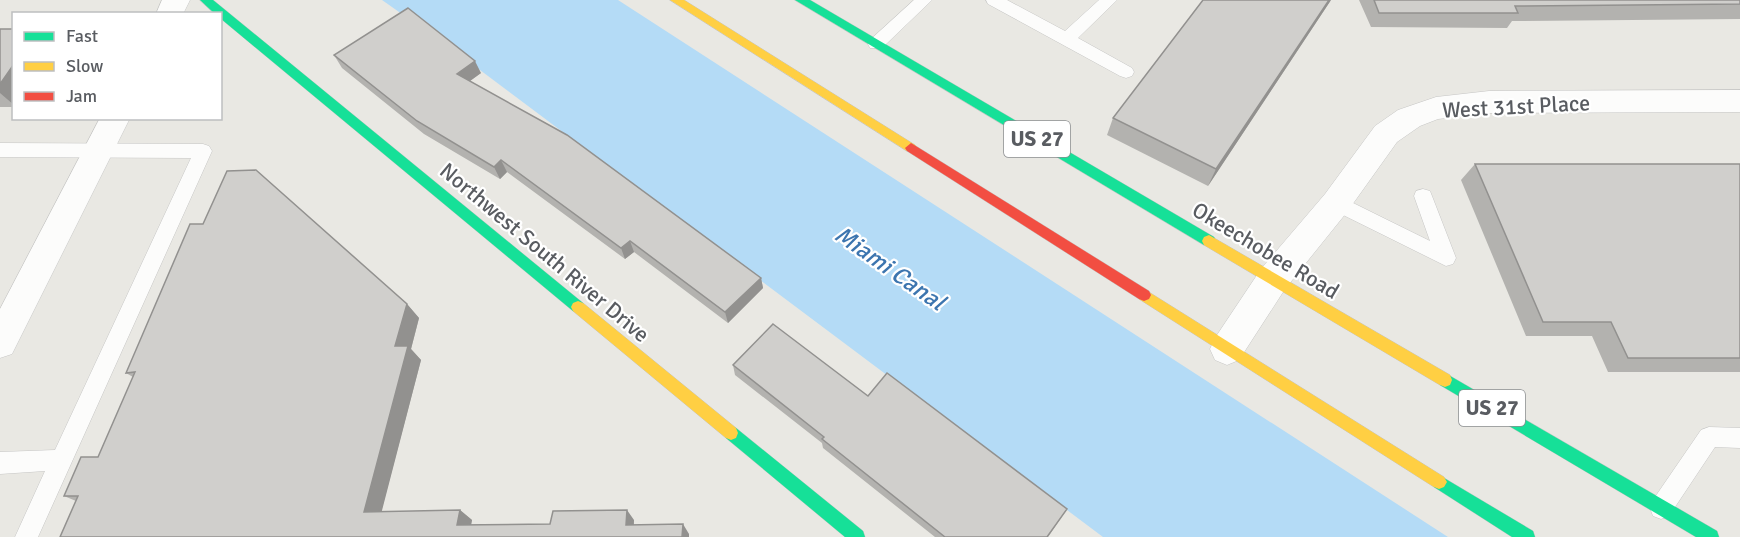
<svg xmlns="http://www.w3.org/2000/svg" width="1740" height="537" font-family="Signika,sans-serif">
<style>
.water{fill:#b4dbf6}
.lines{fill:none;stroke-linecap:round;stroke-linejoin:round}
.lane-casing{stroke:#c6c6c5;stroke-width:1}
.street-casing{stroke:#c6c6c5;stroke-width:1}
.fast-casing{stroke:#c5c5c3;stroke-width:1}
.slow-casing{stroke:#c5c5c3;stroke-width:1}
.jam-casing{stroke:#c5c5c3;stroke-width:1}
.lane{fill:#fcfcfb;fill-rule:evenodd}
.street{fill:#fcfcfb;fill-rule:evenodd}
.fast{fill:#16e098;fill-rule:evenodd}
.slow{fill:#ffcf43;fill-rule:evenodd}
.jam{fill:#f24e42;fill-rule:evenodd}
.wall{fill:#b3b2af}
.shaded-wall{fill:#92918f}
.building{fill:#d0cfcc;stroke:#92918f;stroke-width:1.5}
.labels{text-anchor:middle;stroke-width:4.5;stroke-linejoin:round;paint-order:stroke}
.shield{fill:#fff;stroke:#8b8d90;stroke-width:1.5}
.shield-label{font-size:21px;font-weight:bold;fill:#595c61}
.street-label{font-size:22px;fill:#595c61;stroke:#fff}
.water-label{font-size:24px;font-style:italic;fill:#3c75af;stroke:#fff}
</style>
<rect width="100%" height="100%" fill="#e9e8e3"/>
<path class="water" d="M 382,0 L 618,0 L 1448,537 L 1103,537 L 456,52 Z"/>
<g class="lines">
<g class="lane-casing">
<path id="lane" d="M 914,0 L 932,0 L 882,48 L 870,48 L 868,44 L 870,40 Z
M 986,0 L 1007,0 L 1065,31 L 1099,0 L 1117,0 L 1078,38 L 1132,68 L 1134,72 L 1132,76 L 1126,78 L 1120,76 L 988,4 Z
M 0,143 L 203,144 L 209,146 L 212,151 L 38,537 L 15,537 L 45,471 L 0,474 L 0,452 L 55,450 L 191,158 L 0,157 Z
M 1423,189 L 1430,191 L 1432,196 L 1456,258 L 1453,264 L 1446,266 L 1329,208 L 1327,203 L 1329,198 L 1336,195 L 1343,198 L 1430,241 L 1414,196 L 1416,191 Z
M 1709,427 L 1740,428 L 1740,448 L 1715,447 L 1669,516 L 1661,519 L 1653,516 L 1650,508 L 1653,500 L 1701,430 Z"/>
</g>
<g class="street-casing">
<path id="street" d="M 162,0 L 190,0 L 183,14 L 156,14 Z
M 1740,90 L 1740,112 L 1489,113 L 1438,119 L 1420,126 L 1397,142 L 1347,212 L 1285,289 L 1239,360 L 1227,365 L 1215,360 L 1210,349 L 1215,338 L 1261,269 L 1325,194 L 1375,126 L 1398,110 L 1436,97 L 1489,91 Z
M 100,118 L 130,118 L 12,354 L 0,358 L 0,309 Z"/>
</g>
<g class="fast-casing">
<path id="fast" d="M 200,0 L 213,0 L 583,303 L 585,307 L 583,311 L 578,313 L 573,311 L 220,18 L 220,14 L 215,14 Z
M 795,0 L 810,0 L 1214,237 L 1216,241 L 1214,245 L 1204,245 Z
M 1445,373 L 1717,531 L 1719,537 L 1696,537 L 1440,385 L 1438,380 L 1440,375 Z
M 731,426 L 736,428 L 863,531 L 865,537 L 845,537 L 726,438 L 724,433 L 726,428 Z
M 1439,475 L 1533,531 L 1535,537 L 1512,537 L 1434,487 L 1431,482 L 1434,477 Z"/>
</g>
<g class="slow-casing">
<path id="slow" d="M 670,0 L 684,0 L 915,145 L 917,148 L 915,151 L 907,151 Z
M 1209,235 L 1450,375 L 1452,380 L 1450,385 L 1445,387 L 1440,385 L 1204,245 L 1202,241 L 1204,237 Z
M 1144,289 L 1444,477 L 1447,482 L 1444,487 L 1439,489 L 1434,487 L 1139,299 L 1137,295 L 1139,291 Z
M 578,301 L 583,303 L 736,428 L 738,433 L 736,438 L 731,440 L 726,438 L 573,311 L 571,307 L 573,303 Z"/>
</g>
<g class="jam-casing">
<path id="jam" d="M 911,143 L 1149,291 L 1151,295 L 1149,299 L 1144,301 L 1139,299 L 907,151 L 905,148 Z"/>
</g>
<use href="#lane" class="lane"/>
<use href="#street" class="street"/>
<use href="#fast" class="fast"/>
<use href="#slow" class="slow"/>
<use href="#jam" class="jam"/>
</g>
<path class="wall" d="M 1331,0 L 1208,186 L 1107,135 L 1113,118 Z
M 1359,0 L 1740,0 L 1740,19 L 1512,21 L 1507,28 L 1371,27 Z
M 0,29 L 14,29 L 14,107 L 0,107 Z
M 334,55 L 481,73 L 470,81 L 761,278 L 763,288 L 728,323 L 634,252 L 625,259 L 507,172 L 500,179 L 424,134 L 342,68 Z
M 1475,164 L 1740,164 L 1740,372 L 1608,372 L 1592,336 L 1526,336 L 1461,180 Z
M 407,304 L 419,318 L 411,349 L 421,360 L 381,512 L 460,510 L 472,520 L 471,525 L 550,524 L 634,520 L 634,525 L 689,534 L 60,537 L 76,501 L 64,496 L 98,457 L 133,377 L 126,373 Z
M 733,365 L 868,396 L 1067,509 L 1048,537 L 935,537 L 823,448 L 822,443 L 735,375 Z"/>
<path class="shaded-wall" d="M 1329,0 L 1331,0 L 1208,186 L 1216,169 Z
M 475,61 L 481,73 L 463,86 L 457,74 Z
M 14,64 L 14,105 L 0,93 L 0,84 Z
M 501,160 L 507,172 L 500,179 L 494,167 Z
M 630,241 L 634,252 L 625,259 L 621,248 Z
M 761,278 L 763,288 L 728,323 L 725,312 Z
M 407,304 L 419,318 L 411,349 L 421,360 L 379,522 L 364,512 L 395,346 Z
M 460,510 L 472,520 L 469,535 L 457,525 Z
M 627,510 L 634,520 L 633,535 L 626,525 Z
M 683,524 L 689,534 L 689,537 L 682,537 Z"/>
<path class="building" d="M 1203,0 L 1329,0 L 1216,169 L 1113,118 Z
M 1374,0 L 1740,0 L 1740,4 L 1515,6 L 1518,13 L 1379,13 Z
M 408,8 L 475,61 L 457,74 L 567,135 L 761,278 L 725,312 L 630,241 L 621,248 L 501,160 L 494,167 L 417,121 L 334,55 Z
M 0,29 L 14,29 L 14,64 L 0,84 Z
M 1475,164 L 1740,164 L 1740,358 L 1628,358 L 1611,322 L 1543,322 Z
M 256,170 L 407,304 L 395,346 L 408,346 L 364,512 L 460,510 L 457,525 L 550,524 L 553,511 L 627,510 L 626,525 L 683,524 L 682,537 L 60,537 L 78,496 L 64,496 L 81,457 L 98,457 L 135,372 L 126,373 L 190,224 L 203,224 L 227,171 Z
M 773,324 L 868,396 L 887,373 L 1067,509 L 1047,537 L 945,537 L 822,439 L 824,437 L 733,365 Z"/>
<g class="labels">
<g class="shield">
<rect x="1004" y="121" width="66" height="36" rx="4.5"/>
<rect x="1459" y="390" width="66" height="36" rx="4.5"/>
</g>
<g class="shield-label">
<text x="1037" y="146">US 27</text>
<text x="1492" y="415">US 27</text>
</g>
<g class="street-label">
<text transform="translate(1516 106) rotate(-3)" y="8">West 31st Place</text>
<text transform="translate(1266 250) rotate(31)" y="8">Okeechobee Road</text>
<text transform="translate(545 252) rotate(40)" y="8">Northwest South River Drive</text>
</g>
<g class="water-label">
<text transform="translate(890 268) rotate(35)" y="8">Miami Canal</text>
</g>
</g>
<rect x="12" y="12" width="210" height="108" fill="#ffffff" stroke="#bdbec0" stroke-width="1.5"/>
<rect x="24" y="32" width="30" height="9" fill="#16e098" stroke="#bdbec0" stroke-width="1.5"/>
<text x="66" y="42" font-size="18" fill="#595c61">Fast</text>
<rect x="24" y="62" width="30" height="9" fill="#ffcf43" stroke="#bdbec0" stroke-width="1.5"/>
<text x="66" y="72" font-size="18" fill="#595c61">Slow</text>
<rect x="24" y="92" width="30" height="9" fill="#f24e42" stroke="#bdbec0" stroke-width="1.5"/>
<text x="66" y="102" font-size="18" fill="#595c61">Jam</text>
</svg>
